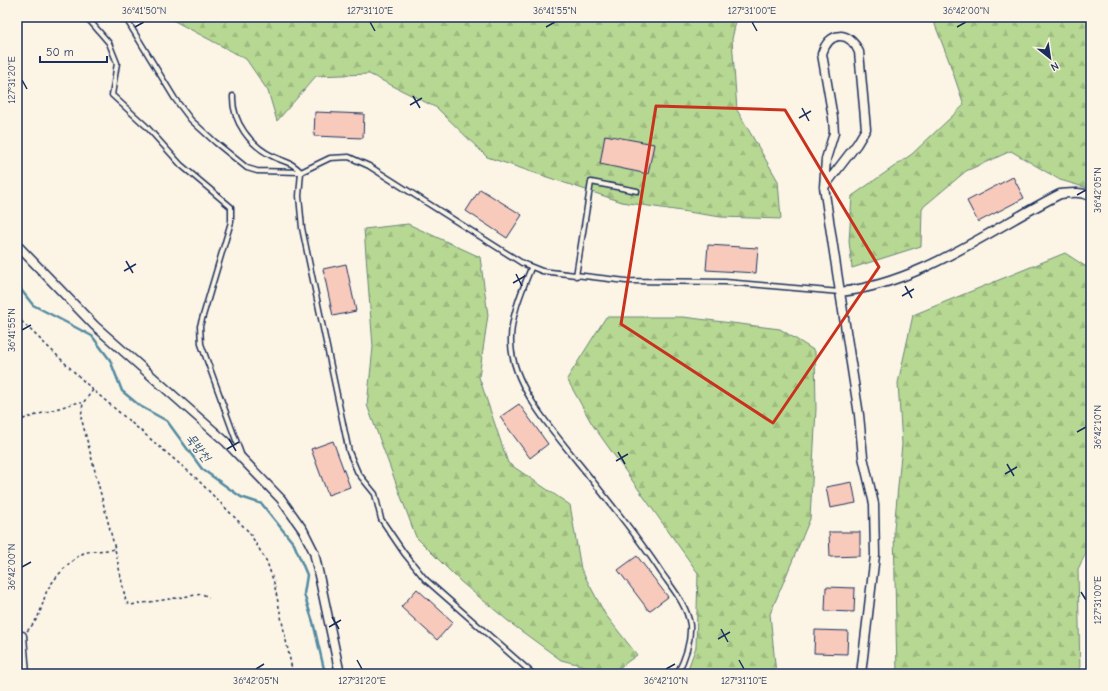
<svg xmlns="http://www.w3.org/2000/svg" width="1108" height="691" font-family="'Comic Neue','Poor Story',sans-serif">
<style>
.forest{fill:url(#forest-firs);stroke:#698478}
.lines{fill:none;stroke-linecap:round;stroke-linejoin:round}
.stream{stroke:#528aa2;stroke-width:2.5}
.building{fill:#f8cabc;stroke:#1b2f5e}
.service-casing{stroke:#1b2f5e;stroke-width:7}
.minor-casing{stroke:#1b2f5e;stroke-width:11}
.path{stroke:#1b2f5e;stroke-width:1.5;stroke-dasharray:3 3;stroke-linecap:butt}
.service{stroke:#fcf5e5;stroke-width:4}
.minor{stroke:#fcf5e5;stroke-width:8}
.marked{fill:none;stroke:#c8321e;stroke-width:3;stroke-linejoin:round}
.ticks{fill:none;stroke:#1b2f5e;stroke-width:1.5}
.labels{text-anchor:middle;stroke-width:3;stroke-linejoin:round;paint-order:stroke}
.water-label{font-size:13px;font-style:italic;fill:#32557a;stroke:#fcf5e5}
.neatline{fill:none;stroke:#1b2f5e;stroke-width:1.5}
.ticks-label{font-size:10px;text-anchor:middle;fill:#1b2f5e}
</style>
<defs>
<pattern id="forest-firs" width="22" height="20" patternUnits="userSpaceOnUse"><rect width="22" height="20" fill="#b7d892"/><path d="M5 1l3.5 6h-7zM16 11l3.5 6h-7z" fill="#9dba80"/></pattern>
</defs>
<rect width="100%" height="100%" fill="#fcf5e5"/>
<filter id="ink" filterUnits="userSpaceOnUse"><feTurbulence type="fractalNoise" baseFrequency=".025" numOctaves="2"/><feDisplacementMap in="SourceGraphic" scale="8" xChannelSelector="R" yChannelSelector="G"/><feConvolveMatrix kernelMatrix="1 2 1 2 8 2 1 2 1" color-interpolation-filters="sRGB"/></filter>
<g filter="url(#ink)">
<path class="forest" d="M 167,17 L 737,17 L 732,39 L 737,110 L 778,181 L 781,219 L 721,217 L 622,202 L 487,157 L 437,108 L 369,74 L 316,76 L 277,121 L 268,91 L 246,59 Z
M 932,17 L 1091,17 L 1091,189 L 1060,180 L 1011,151 L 966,171 L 922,208 L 921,246 L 852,268 L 849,241 L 852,196 L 912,154 L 964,105 L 949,61 Z
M 408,224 L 480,257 L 488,315 L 479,377 L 508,463 L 570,505 L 581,569 L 605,614 L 637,655 L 612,673 L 561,660 L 513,625 L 461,582 L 416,537 L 367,405 L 373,347 L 364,229 Z
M 1065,253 L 1091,270 L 1091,543 L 1078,569 L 1080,674 L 897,674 L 894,529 L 902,444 L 898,383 L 913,315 Z
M 606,317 L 683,317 L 780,329 L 815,351 L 816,409 L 810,519 L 770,614 L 776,674 L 686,674 L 696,647 L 698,573 L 592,424 L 567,379 Z"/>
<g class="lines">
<path class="stream" d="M 17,282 L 18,286 L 33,305 L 92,336 L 110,360 L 122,391 L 140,406 L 167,421 L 202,469 L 241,497 L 262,504 L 273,518 L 294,544 L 307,575 L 304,594 L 313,622 L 324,669 L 322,674"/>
</g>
<path class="building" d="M 315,112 L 364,114 L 363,138 L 314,136 Z
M 605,135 L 654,144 L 648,174 L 600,164 Z
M 1013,177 L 1024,198 L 978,222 L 967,201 Z
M 480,189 L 522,215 L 507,238 L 466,211 Z
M 708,245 L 758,248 L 756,273 L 706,270 Z
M 346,264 L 356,311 L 333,316 L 323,269 Z
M 519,404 L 548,444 L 530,458 L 500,417 Z
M 333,441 L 350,487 L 328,495 L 311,449 Z
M 852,482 L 856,503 L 830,508 L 826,487 Z
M 829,532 L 860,532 L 860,556 L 830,557 Z
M 637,556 L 668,597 L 649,611 L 618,570 Z
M 826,587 L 855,588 L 854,612 L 825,611 Z
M 417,589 L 453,622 L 437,640 L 401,607 Z
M 815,630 L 848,631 L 847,654 L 814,653 Z"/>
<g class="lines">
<g class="service-casing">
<path id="service" d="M 79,17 L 90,21 L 109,43 L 117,63 L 112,95 L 146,126 L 181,165 L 231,207 L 231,222 L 200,326 L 201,344 L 241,454
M 125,17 L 175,99 L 191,120 L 215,142 L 247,168 L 257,171 L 301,172
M 233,96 C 232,121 250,146 274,157 C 287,163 290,161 301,172
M 531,268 C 522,290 510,318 511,343 C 512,389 561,440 588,475 C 613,507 639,538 661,572 C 672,588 687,605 690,625 C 691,641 685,659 677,674
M 576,276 L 591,182 L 637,191
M 533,674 L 425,579 L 404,553 L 381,519 L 375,494 L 358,473 L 349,452 L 302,228 L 299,196 L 301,172 L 330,158 L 349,157 L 369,166 L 522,263 L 542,271 L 626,281 L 725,282 L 840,292"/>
</g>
<g class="minor-casing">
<path id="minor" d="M 824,187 L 857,144 L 866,129 L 859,52 C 849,30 829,31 822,54 L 833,118 L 834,133 L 826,159 L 824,187 L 840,292
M 17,245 L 95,326 L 226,442 L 281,499 L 303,530 L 314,552 L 340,674
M 22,636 L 25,674
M 861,674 L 875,555 L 874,504 L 863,457 L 859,415 L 840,292 C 921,283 989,230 1060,194 C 1070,193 1083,191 1091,197"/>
</g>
<path class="path" d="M 17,317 L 93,390 L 195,477 L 249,532 L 267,562 L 274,583 L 293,674
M 93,390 L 83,403 L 81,417 L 115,549 L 126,602 L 130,605 L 202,594 L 209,597
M 17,421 L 75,403 L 82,403
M 27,631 C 41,616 40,611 46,593 C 51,581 72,558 84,553 C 93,550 106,551 115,549"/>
<use href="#service" class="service"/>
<use href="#minor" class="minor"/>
</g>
</g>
<path class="marked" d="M 656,106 L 785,110 L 879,267 L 773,423 L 621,324 Z"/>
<path class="ticks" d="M 370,22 L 375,31M 752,22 L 757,31M 135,27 L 144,22M 546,27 L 555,22M 957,27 L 966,22M 22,80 L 27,89M 413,96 L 420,108M 410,105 L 422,98M 802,108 L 809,121M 799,118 L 811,111M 1077,195 L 1086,190M 126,261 L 133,273M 124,271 L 136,264M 516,274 L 522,286M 513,283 L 525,276M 905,286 L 912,298M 902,296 L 914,289M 22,330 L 31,325M 1077,432 L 1086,427M 229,439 L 236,451M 227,449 L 239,442M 618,452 L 625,464M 616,461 L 628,454M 1007,464 L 1014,476M 1005,474 L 1017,467M 22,567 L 31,562M 1081,592 L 1086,600M 332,617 L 339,629M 329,627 L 341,620M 721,629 L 728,642M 718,639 L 730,632M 357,660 L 362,669M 739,660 L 744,669M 256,669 L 264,664M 666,669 L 675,664"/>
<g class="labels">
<g class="water-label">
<text transform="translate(199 447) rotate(52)" y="5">묵방천</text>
</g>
</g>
<rect width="1108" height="691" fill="none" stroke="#fcf5e5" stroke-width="44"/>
<g transform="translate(1050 58) rotate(150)" stroke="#fcf5e5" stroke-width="3" paint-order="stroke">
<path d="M0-3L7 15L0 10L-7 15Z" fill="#1b2f5e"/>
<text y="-6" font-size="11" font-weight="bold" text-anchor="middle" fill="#1b2f5e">N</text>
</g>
<path d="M40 56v6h67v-6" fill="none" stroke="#1b2f5e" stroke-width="2"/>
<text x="46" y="56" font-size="12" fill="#1b2f5e" stroke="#fcf5e5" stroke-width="3" paint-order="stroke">50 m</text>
<rect x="22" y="22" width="1064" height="647" class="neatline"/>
<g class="ticks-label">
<text x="144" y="14">36°41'50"N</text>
<text x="370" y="14">127°31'10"E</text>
<text x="555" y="14">36°41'55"N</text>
<text x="752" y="14">127°31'00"E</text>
<text x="966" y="14">36°42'00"N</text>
<text transform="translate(11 80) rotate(-90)" y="4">127°31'20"E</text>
<text transform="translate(1097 190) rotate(-90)" y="4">36°42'05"N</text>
<text transform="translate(11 330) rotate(-90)" y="4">36°41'55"N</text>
<text transform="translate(1097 427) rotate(-90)" y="4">36°42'10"N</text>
<text transform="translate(11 567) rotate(-90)" y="4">36°42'00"N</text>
<text transform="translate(1097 600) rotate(-90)" y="4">127°31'00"E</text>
<text x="256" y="684">36°42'05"N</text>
<text x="362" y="684">127°31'20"E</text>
<text x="666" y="684">36°42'10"N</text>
<text x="744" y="684">127°31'10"E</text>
</g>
</svg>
